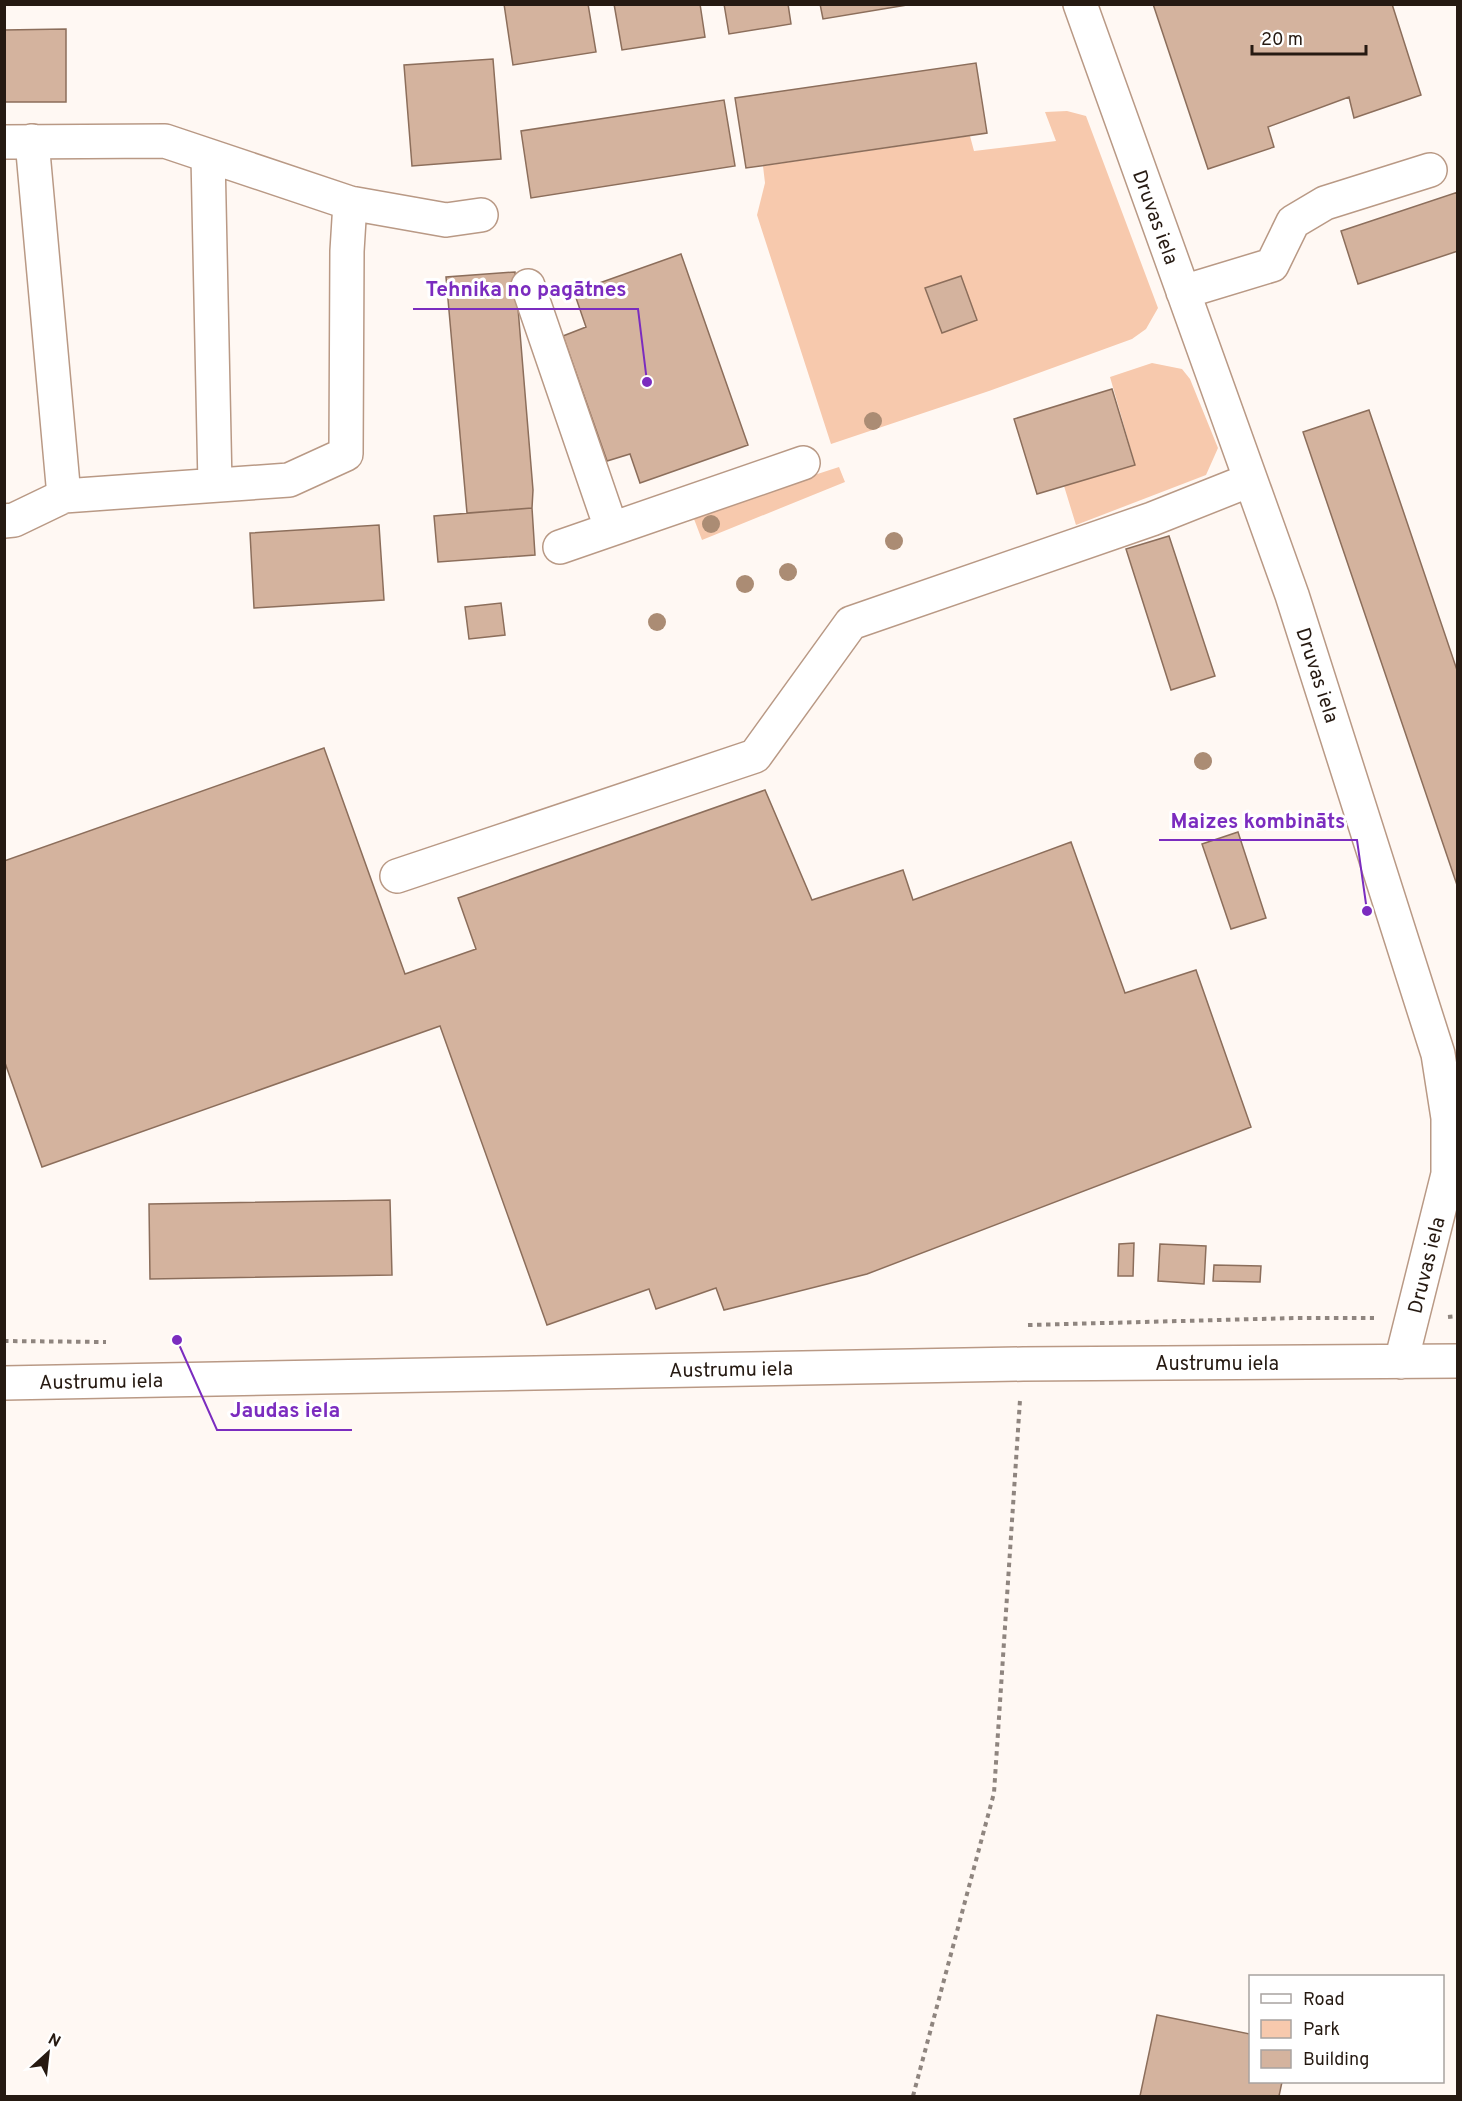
<svg xmlns="http://www.w3.org/2000/svg" width="1462" height="2101" font-family="Overpass,sans-serif">
<style>
.green{fill:#f7c9ad}
.building{fill:#d4b39e;stroke:#8c6e5b;stroke-width:1.5}
.lines{fill:none;stroke-linecap:round;stroke-linejoin:round}
.minor-casing{stroke:#b99985;stroke-width:36}
.path{stroke:#8f857f;stroke-width:4;stroke-dasharray:4.5 4.5;stroke-linecap:butt}
.minor{stroke:#fff;stroke-width:33}
.tree{fill:#ab8c74}
.labels{text-anchor:middle;stroke-width:6;stroke-linejoin:round;paint-order:stroke}
.street-label{font-size:20px;fill:#261a12;stroke:#fff}
.leader{fill:none;stroke:#7b2cbf;stroke-width:2}
.callout-dot{fill:#7b2cbf;stroke:#fff;stroke-width:2}
.callout-label{font-size:21px;text-anchor:middle;font-weight:bold;fill:#7b2cbf;stroke:#fff;stroke-width:6;stroke-linejoin:round;paint-order:stroke}
</style>
<rect width="100%" height="100%" fill="#fff8f3"/>
<path class="green" d="M 1067,111 L 1086,116 L 1158,308 L 1146,329 L 1132,339 L 989,391 L 831,444 L 757,215 L 765,183 L 763,166 L 970,136 L 974,151 L 1056,141 L 1045,112 Z
M 1152,363 L 1182,369 L 1190,379 L 1218,448 L 1206,475 L 1076,525 L 1064,486 L 1135,464 L 1110,377 Z
M 839,467 L 845,482 L 702,540 L 694,519 L 700,512 Z"/>
<path class="building" d="M 504,4 L 588,4 L 596,52 L 513,65 Z
M 614,4 L 700,4 L 705,37 L 622,50 Z
M 724,4 L 788,4 L 791,24 L 729,34 Z
M 820,4 L 913,4 L 823,19 Z
M 1153,4 L 1392,4 L 1421,95 L 1354,118 L 1349,97 L 1268,127 L 1274,147 L 1208,169 Z
M 66,29 L 66,102 L 4,102 L 4,30 Z
M 493,59 L 501,159 L 412,166 L 404,65 Z
M 976,63 L 987,133 L 746,168 L 735,98 Z
M 724,100 L 735,166 L 531,198 L 521,131 Z
M 1458,192 L 1458,251 L 1358,284 L 1341,231 Z
M 681,254 L 748,445 L 640,483 L 630,454 L 607,461 L 563,336 L 586,327 L 574,292 Z
M 515,272 L 533,490 L 532,508 L 467,513 L 446,277 Z
M 961,276 L 977,320 L 942,333 L 925,288 Z
M 1112,389 L 1135,465 L 1037,494 L 1014,419 Z
M 1369,410 L 1458,673 L 1458,888 L 1303,432 Z
M 532,508 L 535,555 L 438,562 L 434,516 Z
M 379,525 L 384,600 L 254,608 L 250,533 Z
M 1169,536 L 1215,676 L 1171,690 L 1126,549 Z
M 501,603 L 505,635 L 469,639 L 465,607 Z
M 324,748 L 405,974 L 476,949 L 458,898 L 765,790 L 812,900 L 903,870 L 913,900 L 1071,842 L 1125,993 L 1196,970 L 1251,1127 L 867,1274 L 724,1310 L 716,1288 L 656,1309 L 649,1289 L 547,1325 L 440,1026 L 42,1167 L 4,1060 L 4,861 Z
M 1238,832 L 1266,918 L 1231,929 L 1202,844 Z
M 390,1200 L 392,1275 L 150,1279 L 149,1204 Z
M 1134,1243 L 1133,1276 L 1118,1276 L 1119,1244 Z
M 1160,1244 L 1206,1246 L 1204,1284 L 1158,1281 Z
M 1214,1265 L 1261,1266 L 1260,1282 L 1213,1281 Z
M 1157,2015 L 1250,2034 L 1250,2082 L 1282,2082 L 1279,2096 L 1140,2096 Z"/>
<g class="lines">
<g class="minor-casing">
<path id="minor" d="M 1080,4 L 1292,595 L 1438,1054 L 1448,1118 L 1448,1174 L 1401,1362
M 4,142 L 165,141 L 350,203 L 446,220 L 481,215
M 208,156 L 215,485
M 528,286 L 611,528
M 1183,292 L 1272,265 L 1293,222 L 1325,203 L 1430,170
M 64,496 L 289,480 L 346,454 L 347,251 L 350,203
M 4,521 L 14,520 L 64,496 L 32,141
M 560,547 L 803,463
M 397,876 L 755,756 L 851,623 L 1152,519 L 1250,480
M 4,1383 L 1023,1364 L 1458,1361"/>
</g>
<path class="path" d="M 1448,1317 L 1458,1316
M 1028,1325 L 1296,1318 L 1374,1318
M 4,1341 L 106,1342
M 913,2096 L 994,1793 L 1020,1400"/>
<use href="#minor" class="minor"/>
</g>
<g class="tree">
<circle cx="873" cy="421" r="9"/>
<circle cx="711" cy="524" r="9"/>
<circle cx="894" cy="541" r="9"/>
<circle cx="788" cy="572" r="9"/>
<circle cx="745" cy="584" r="9"/>
<circle cx="657" cy="622" r="9"/>
<circle cx="1203" cy="761" r="9"/>
</g>
<g class="labels">
<g class="street-label">
<text transform="translate(1156 217) rotate(70)" y="7">Druvas iela</text>
<text transform="translate(1318 675) rotate(72)" y="7">Druvas iela</text>
<text transform="translate(1426 1265) rotate(-76)" y="7">Druvas iela</text>
<text x="1217" y="1370">Austrumu iela</text>
<text transform="translate(731 1369) rotate(-1)" y="7">Austrumu iela</text>
<text transform="translate(101 1381) rotate(-1)" y="7">Austrumu iela</text>
</g>
</g>
<path class="leader" d="M647 382L638 309H413M1367 911L1357 840H1159M177 1340L217 1430H352"/>
<g class="callout-dot">
<circle cx="647" cy="382" r="6"/>
<circle cx="1367" cy="911" r="6"/>
<circle cx="177" cy="1340" r="6"/>
</g>
<g class="callout-label">
<text x="526" y="296">Tehnika no pagātnes</text>
<text x="1258" y="828">Maizes kombināts</text>
<text x="285" y="1417">Jaudas iela</text>
</g>
<rect width="1462" height="2101" fill="none" stroke="#261a12" stroke-width="12"/>
<rect x="1249" y="1975" width="195" height="108" fill="#ffffff" stroke="#a8a3a0" stroke-width="1.5"/>
<rect x="1261" y="1994" width="30" height="9" fill="#ffffff" stroke="#a8a3a0" stroke-width="1.5"/>
<text x="1303" y="2005" font-size="18" fill="#261a12">Road</text>
<rect x="1261" y="2020" width="30" height="18" fill="#f7c9ad" stroke="#a8a3a0" stroke-width="1.5"/>
<text x="1303" y="2035" font-size="18" fill="#261a12">Park</text>
<rect x="1261" y="2050" width="30" height="18" fill="#d4b39e" stroke="#a8a3a0" stroke-width="1.5"/>
<text x="1303" y="2065" font-size="18" fill="#261a12">Building</text>
<g transform="translate(48 2053) rotate(27)" stroke="#ffffff" stroke-width="4.5" paint-order="stroke">
<path d="M0-4.5L10 22L0 15L-10 22Z" fill="#261a12"/>
<text y="-9" font-size="16" font-weight="bold" text-anchor="middle" fill="#261a12">N</text>
</g>
<path d="M1252 45v9h114v-9" fill="none" stroke="#261a12" stroke-width="3"/>
<text x="1261" y="45" font-size="18" fill="#261a12" stroke="#ffffff" stroke-width="4.5" paint-order="stroke">20 m</text>
</svg>
